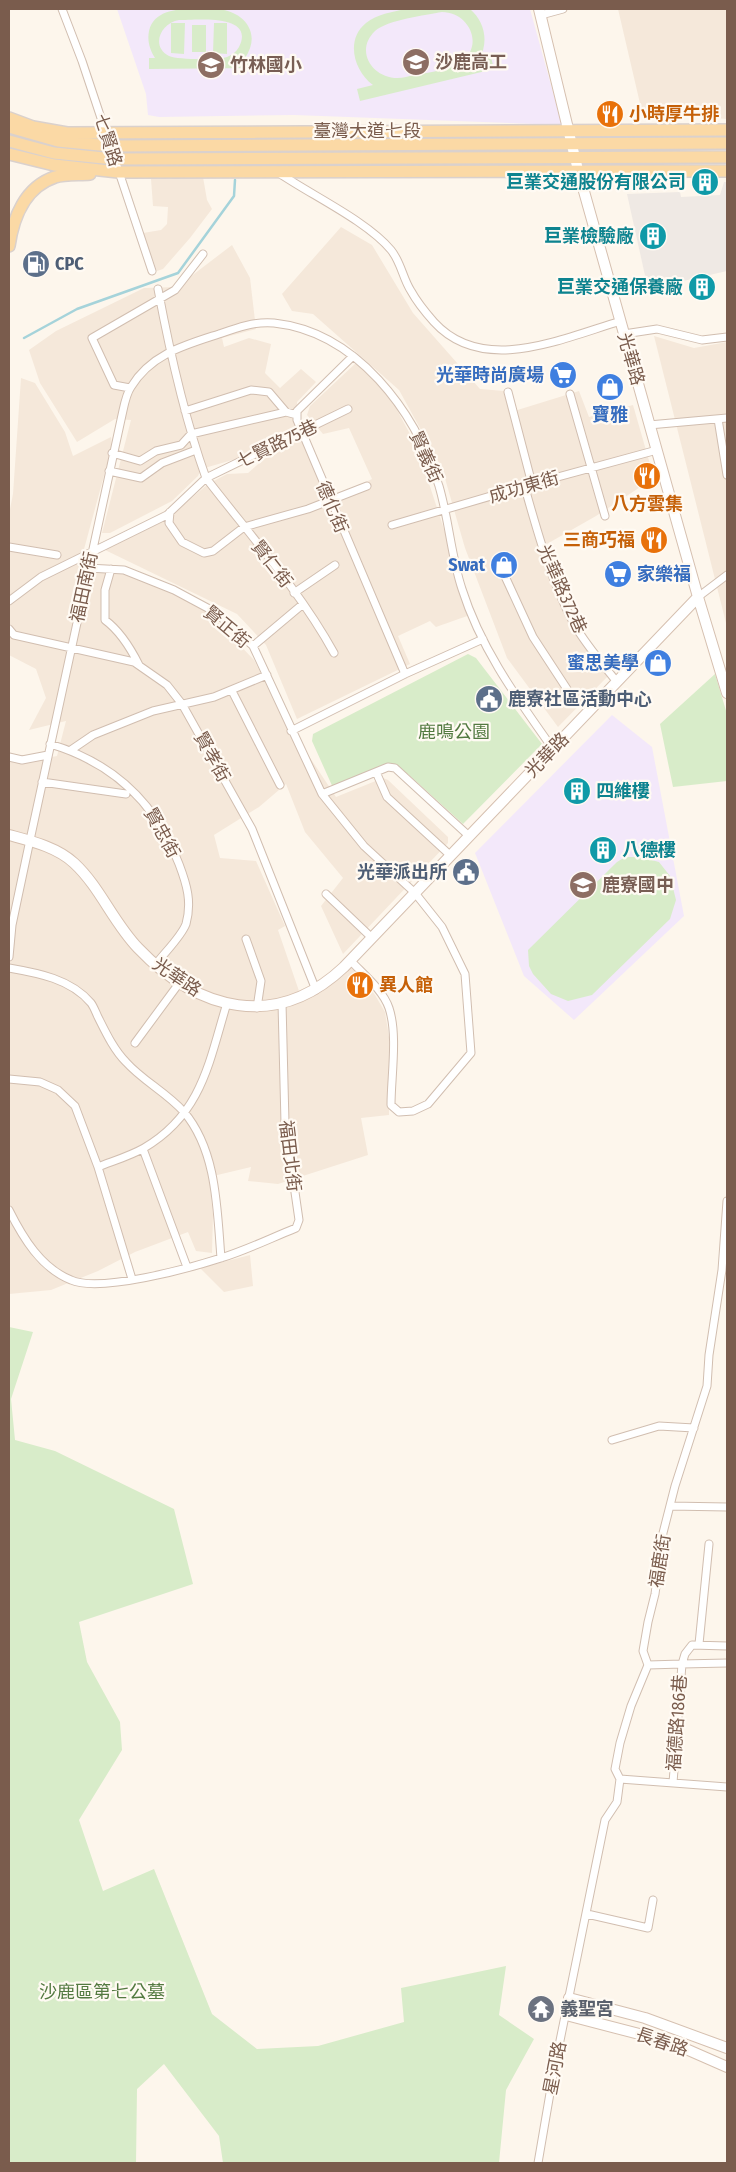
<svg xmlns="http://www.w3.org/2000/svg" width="736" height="2172" font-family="'Fira Sans Condensed','Noto Sans TC',sans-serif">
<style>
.residential{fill:#f5e8da}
.industrial{fill:#efe9e4}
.education{fill:#f3e8fa}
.green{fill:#d8ecc9;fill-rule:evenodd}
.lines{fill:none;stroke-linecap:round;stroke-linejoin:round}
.stream{stroke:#a5d3da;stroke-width:2.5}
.street-casing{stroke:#d1beb0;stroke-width:9}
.secondary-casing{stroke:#d6c0b0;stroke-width:12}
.primary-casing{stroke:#dad1cd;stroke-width:14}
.street{stroke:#fff;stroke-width:7}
.secondary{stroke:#fff;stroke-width:10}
.primary{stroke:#fbd9a5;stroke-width:11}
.labels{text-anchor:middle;stroke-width:4.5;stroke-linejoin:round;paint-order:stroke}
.education-label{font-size:18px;font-weight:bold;fill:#785e54;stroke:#fffaf3;text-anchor:start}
.food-label{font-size:18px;font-weight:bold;fill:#c56008;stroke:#fffaf3;text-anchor:start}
.street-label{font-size:18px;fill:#7a5c4d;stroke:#fffaf3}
.culture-label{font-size:18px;font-weight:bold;fill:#0d838f;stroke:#fffaf3;text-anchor:end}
.service-label{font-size:18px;font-weight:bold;fill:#4e5e75;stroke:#fffaf3;text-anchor:start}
.shop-label{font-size:18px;font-weight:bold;fill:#366cbe;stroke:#fffaf3;text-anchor:end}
.park-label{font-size:18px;fill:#537a41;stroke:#fffaf3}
.worship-label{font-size:18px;font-weight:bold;fill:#5b616d;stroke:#fffaf3;text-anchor:start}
</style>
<rect width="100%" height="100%" fill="#fdf6ec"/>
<path class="residential" d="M 618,9 L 727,9 L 727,119 L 642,112 Z
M 203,177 L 207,200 L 212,209 L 190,238 L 163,269 L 157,271 L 143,233 L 161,230 L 167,224 L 168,207 L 153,206 L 151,179 Z
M 341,227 L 372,245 L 413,313 L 480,389 L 504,391 L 511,412 L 579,391 L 589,417 L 633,405 L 654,478 L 596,516 L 538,549 L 574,630 L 608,676 L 558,727 L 507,658 L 465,548 L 442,468 L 399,390 L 313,314 L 292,311 L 282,294 Z
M 232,245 L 250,278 L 256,329 L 222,338 L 224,347 L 249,338 L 271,344 L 265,373 L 280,388 L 301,369 L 316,382 L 297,402 L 296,427 L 243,457 L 201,469 L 198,476 L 172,501 L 110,533 L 102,533 L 131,420 L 115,419 L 77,442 L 40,383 L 29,350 L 56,331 L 144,288 L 177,287 Z
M 654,336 L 694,348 L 727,342 L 727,627 Z
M 357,362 L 390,397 L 417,447 L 463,587 L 470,615 L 436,627 L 430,621 L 398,636 L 410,664 L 297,719 L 266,645 L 237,614 L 103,549 L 175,512 L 208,484 L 227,474 L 248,473 L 273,451 L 304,439 L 331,499 L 372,479 L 349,428 L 323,434 L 307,415 L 310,406 Z
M 21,378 L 35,383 L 65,432 L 73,456 L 111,437 L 112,446 L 80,564 L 132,572 L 208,612 L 254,660 L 287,723 L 336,797 L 383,778 L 388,780 L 448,837 L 448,843 L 343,954 L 321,906 L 343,878 L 305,832 L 286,784 L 259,807 L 214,835 L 220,858 L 256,861 L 285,926 L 278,930 L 299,991 L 351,964 L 375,995 L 385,1012 L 389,1037 L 389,1115 L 361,1118 L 368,1155 L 278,1184 L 248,1181 L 251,1167 L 209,1177 L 213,1215 L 212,1253 L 196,1251 L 188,1232 L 135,1252 L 98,1271 L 51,1290 L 9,1294 L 9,758 L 41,759 L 57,756 L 66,721 L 29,730 L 46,698 L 36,669 L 9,655 L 9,514 L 13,494 Z
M 250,1255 L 253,1286 L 224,1292 L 200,1268 Z"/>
<path class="industrial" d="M 724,182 L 727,182 L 727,271 L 648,289 L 627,194 L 680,192 L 681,197 L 720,195 Z"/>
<path class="education" d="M 117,9 L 530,9 L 562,125 L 294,115 L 159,117 L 148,115 L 146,94 Z
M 612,715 L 652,747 L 684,916 L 574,1020 L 524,976 L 475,853 Z"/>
<path class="green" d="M 214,9 C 242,9 263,32 245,58 L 252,58 L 251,68 L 149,69 L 149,58 L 155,58 C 150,50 147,41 149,31 C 155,4 193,9 214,9 ZM 179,20 C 195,20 256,13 239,47 C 236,52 232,55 227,57 C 218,60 178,60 169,56 C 150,46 161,23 179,20 Z
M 406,9 L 470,9 C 485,22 489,42 479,60 L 491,57 L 494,69 L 360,101 L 357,89 L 373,85 C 354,71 345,40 366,23 C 377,14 392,12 406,9 ZM 442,12 C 470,12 486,48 458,64 C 443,72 421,73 406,77 C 377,84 352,53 375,31 C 387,20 426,15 442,12 Z
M 171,23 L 185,23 L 184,54 L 171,53 Z
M 214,23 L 227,23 L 227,54 L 213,53 Z
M 192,25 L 206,25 L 206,52 L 192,52 Z
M 468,654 L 476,658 L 542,744 L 463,824 L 408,774 L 385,770 L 334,790 L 312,741 L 313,734 Z
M 715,674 L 727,714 L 727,781 L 673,787 L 660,724 Z
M 625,857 L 640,857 L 659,862 L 670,876 L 676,900 L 670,919 L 592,995 L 568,1001 L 551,994 L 533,974 L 529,966 L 528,950 L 617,862 Z
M 9,1327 L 33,1332 L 11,1399 L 15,1440 L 55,1451 L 174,1509 L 193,1584 L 79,1622 L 87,1662 L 120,1722 L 122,1750 L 79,1820 L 103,1891 L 154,1869 L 212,2014 L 257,2049 L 318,2046 L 404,2022 L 401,1988 L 506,1966 L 499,2015 L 534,2039 L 506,2090 L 499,2163 L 223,2163 L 219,2136 L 164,2064 L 137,2089 L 136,2163 L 9,2163 Z"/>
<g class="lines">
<path class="stream" d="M 24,338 L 77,309 L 178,273 L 234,196 L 235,180"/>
<g class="street-casing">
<path id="street" d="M 62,9 L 82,61 L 152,271
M 541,15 L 563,9
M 279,173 C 311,195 367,221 391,250 C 401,262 403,279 411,291 C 417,302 426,313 434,322 C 483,376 563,338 621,321
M 624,334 L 657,329 L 702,340 L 727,337
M 353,356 L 297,411 L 297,420 L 405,674
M 130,388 L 114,385 L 92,338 L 175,290 L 203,254
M 508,392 L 532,484
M 570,394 L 605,516
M 185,411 L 251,390 L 269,392 L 286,412
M 718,419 L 727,475
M 649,425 L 727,418
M 112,453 L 140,461 L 156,451 L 181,445 L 191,434 L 286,412 L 297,415
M 109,471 L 141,478 L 162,463 L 196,450
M 525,488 C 538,534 551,581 574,624 C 586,645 602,663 617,682
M 170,512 L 169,523 L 182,542 L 204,553 L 213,551 L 244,527 L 308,509 L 367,486
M 392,525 L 532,484 L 657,450
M 9,547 L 57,555
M 88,568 L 124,570 L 174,590 L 215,612 L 253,646 L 322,794 L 364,846 L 415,893 L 442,927 L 465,974 L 471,1053 L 428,1104 L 413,1111 L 399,1112 L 391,1105 C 391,1077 398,1035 389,1008 C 383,990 363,974 350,960
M 111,569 L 105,590 L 105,620 C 120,631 131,649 139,665
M 503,572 L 533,637 L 567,689
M 294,593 L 335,565
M 698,597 L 727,575
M 9,601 L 41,577 L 167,515 L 206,478 C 184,417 170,353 158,289
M 9,629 L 14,635 L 134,662 L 167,685 L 182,704 L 252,829 L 316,990
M 253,646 L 303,604
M 334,653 C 300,591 250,535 206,478 L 348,409
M 232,691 L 280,785
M 291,731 L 405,674 L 483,639
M 50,744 C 114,763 156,803 179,864 C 187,885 192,902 186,924 C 181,937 165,952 156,964
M 71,750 L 93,735 L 153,711 L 214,697 L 267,675
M 9,757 L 22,760 L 48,755
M 376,772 L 387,797 L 451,856
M 42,782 L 126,794
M 322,794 L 388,767 L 395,768 L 469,836
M 326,894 L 372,938
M 246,939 L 261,981 L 257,1008
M 9,957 L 12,925 L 30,840 L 122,415 C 124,406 126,394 131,387 C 151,354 185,345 219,334 C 236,328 255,321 274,323 C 357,332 415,411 439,486 C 449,520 451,556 462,589 C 481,649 517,698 553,749
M 9,968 C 38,973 71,979 91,1003 C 94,1007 96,1013 98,1017 C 106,1033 114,1050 126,1062 C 143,1081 166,1092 184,1112 C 217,1151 217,1209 221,1258
M 135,1043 L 180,982
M 9,1079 L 40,1082 L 58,1090 L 75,1106 L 98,1167 L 132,1279
M 143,1149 L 187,1267
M 98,1167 C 113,1161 130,1156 144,1148 C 202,1114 209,1062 227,1003
M 9,1210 C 23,1238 41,1268 71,1280 C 100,1293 190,1268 221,1258 C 247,1250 271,1238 296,1228 L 299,1220 L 285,1123 L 282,1003
M 612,1440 L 659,1426 L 694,1428
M 670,1506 L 727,1507
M 699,1644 L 709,1544
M 648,1665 L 682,1664 L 685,1654 L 692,1645 L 727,1646
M 620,1779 L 727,1787
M 673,1783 L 682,1664 L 727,1663
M 587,1914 L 648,1928 L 653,1900
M 538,2163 L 554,2070 L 605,1820 L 617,1802 L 620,1779 L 615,1769 L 620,1743 L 631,1706 L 648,1665 L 643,1651 L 648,1622 L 655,1594 L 663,1533 L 675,1486 L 707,1386 L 709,1355 L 722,1270 L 727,1201"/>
</g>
<g class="secondary-casing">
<path id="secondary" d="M 539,9 L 578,170 L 698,597 L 727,693
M 9,835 C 31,841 57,847 74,863 C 100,887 113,922 138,948 C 198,1011 276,1031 344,967 L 698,597
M 569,1998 L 645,2018 L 727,2048
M 566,2015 L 670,2042 L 727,2067"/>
</g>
<g class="primary-casing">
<path id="primary" d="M 9,118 L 33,127 L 67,133 L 727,130
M 9,127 L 58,141 L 110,146 L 727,143
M 9,141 L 54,153 L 114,159 L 727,157
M 9,154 L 54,165 L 118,172 L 727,171
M 9,246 C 13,218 25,187 55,177 C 65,174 79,175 90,174"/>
</g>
<use href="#street" class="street"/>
<use href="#secondary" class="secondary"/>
<use href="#primary" class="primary"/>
</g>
<defs>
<g id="school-disc" transform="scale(1.4375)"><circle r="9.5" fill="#8d6e63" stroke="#fffaf3"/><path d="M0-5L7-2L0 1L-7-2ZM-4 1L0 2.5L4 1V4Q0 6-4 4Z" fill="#fff"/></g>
<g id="restaurant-disc" transform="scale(1.4375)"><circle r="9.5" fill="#e8710a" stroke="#fffaf3"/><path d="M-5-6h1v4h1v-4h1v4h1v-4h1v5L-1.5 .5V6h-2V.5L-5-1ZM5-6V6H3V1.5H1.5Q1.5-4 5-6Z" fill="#fff"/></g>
<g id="building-disc" transform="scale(1.4375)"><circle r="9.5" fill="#0f9aa8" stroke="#fffaf3"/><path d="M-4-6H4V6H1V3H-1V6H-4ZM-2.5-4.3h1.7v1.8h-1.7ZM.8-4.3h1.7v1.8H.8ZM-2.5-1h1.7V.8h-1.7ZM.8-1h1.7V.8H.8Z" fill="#fff"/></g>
<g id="fuel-disc" transform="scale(1.4375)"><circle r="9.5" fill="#5c6f8a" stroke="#fffaf3"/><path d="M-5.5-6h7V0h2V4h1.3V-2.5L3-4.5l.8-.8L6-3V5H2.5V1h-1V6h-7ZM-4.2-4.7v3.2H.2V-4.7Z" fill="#fff"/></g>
<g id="supermarket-disc" transform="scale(1.4375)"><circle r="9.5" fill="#3f7fe0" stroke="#fffaf3"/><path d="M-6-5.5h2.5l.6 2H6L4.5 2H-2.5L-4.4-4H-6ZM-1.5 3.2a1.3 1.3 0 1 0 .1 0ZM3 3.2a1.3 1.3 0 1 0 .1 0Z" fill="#fff"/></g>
<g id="shop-disc" transform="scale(1.4375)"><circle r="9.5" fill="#3f7fe0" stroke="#fffaf3"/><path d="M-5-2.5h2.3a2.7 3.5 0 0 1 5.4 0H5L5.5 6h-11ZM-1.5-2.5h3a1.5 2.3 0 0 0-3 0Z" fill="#fff"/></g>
<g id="civic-disc" transform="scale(1.4375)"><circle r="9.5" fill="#5c6f8a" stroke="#fffaf3"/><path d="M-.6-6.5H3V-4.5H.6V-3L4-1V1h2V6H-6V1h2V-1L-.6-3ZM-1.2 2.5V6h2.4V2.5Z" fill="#fff"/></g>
<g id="temple-disc" transform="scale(1.4375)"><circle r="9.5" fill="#6b7280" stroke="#fffaf3"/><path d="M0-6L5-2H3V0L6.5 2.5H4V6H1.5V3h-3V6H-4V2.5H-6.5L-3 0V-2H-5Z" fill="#fff"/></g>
</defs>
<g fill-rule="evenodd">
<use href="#school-disc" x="416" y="62"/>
<use href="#school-disc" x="211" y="65"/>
<use href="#restaurant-disc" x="610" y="114"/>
<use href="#building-disc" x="705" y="182"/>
<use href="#building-disc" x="653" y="236"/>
<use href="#fuel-disc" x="36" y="264"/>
<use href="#building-disc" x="702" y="287"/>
<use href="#supermarket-disc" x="563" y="375"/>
<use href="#shop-disc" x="610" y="387"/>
<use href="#restaurant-disc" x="647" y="476"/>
<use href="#restaurant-disc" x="654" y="540"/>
<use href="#shop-disc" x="504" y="565"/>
<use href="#supermarket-disc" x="618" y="574"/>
<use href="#shop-disc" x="658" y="663"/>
<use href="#civic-disc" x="489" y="699"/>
<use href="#building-disc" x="577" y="791"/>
<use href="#building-disc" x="603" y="850"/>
<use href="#civic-disc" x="466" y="872"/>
<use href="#school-disc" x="583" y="885"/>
<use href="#restaurant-disc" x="360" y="985"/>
<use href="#temple-disc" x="541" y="2009"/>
</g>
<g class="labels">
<g class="education-label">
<text x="435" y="68">沙鹿高工</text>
<text x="230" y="71">竹林國小</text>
<text x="602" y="891">鹿寮國中</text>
</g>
<g class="food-label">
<text x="629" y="120">小時厚牛排</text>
<text x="647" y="510" text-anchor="middle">八方雲集</text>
<text x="635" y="546" text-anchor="end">三商巧福</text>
<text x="379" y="991">異人館</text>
</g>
<g class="street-label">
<text x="367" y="137">臺灣大道七段</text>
<text transform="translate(108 140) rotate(72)" y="6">七賢路</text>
<text transform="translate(631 359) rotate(74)" y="6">光華路</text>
<text transform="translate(277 444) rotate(-26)" y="6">七賢路75巷</text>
<text transform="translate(426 457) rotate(66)" y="6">賢義街</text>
<text transform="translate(524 487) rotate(-16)" y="6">成功東街</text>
<text transform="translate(332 507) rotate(67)" y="6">德化街</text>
<text transform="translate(272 564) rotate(52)" y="6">賢仁街</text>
<text transform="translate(84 587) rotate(-78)" y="6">福田南街</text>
<text transform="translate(562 589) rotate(66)" y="6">光華路372巷</text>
<text transform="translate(227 627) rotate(40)" y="6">賢正街</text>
<text transform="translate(547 755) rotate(-46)" y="6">光華路</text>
<text transform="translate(212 757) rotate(61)" y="6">賢孝街</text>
<text transform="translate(162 833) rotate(61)" y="6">賢忠街</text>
<text transform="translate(177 977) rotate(34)" y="6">光華路</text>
<text transform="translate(290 1156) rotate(83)" y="6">福田北街</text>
<text transform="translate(660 1561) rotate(-81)" y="6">福鹿街</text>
<text transform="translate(677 1723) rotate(-86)" y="6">福德路186巷</text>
<text transform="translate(662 2042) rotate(18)" y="6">長春路</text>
<text transform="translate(555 2068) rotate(-79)" y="6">星河路</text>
</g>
<g class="culture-label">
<text x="686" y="188">巨業交通股份有限公司</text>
<text x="634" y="242">巨業檢驗廠</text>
<text x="683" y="293">巨業交通保養廠</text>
<text x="596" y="797" text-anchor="start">四維樓</text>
<text x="622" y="856" text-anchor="start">八德樓</text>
</g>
<g class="service-label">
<text x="55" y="270">CPC</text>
<text x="508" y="705">鹿寮社區活動中心</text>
<text x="447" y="878" text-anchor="end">光華派出所</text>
</g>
<g class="shop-label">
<text x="544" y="381">光華時尚廣場</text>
<text x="610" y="421" text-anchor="middle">寶雅</text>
<text x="485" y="571">Swat</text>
<text x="637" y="580" text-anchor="start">家樂福</text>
<text x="639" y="669">蜜思美學</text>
</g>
<g class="park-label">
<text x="454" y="738">鹿鳴公園</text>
<text x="102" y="1998">沙鹿區第七公墓</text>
</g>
<g class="worship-label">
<text x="560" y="2015">義聖宮</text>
</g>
</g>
<rect width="736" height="2172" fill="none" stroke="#7a5c4d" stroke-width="20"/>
</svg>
